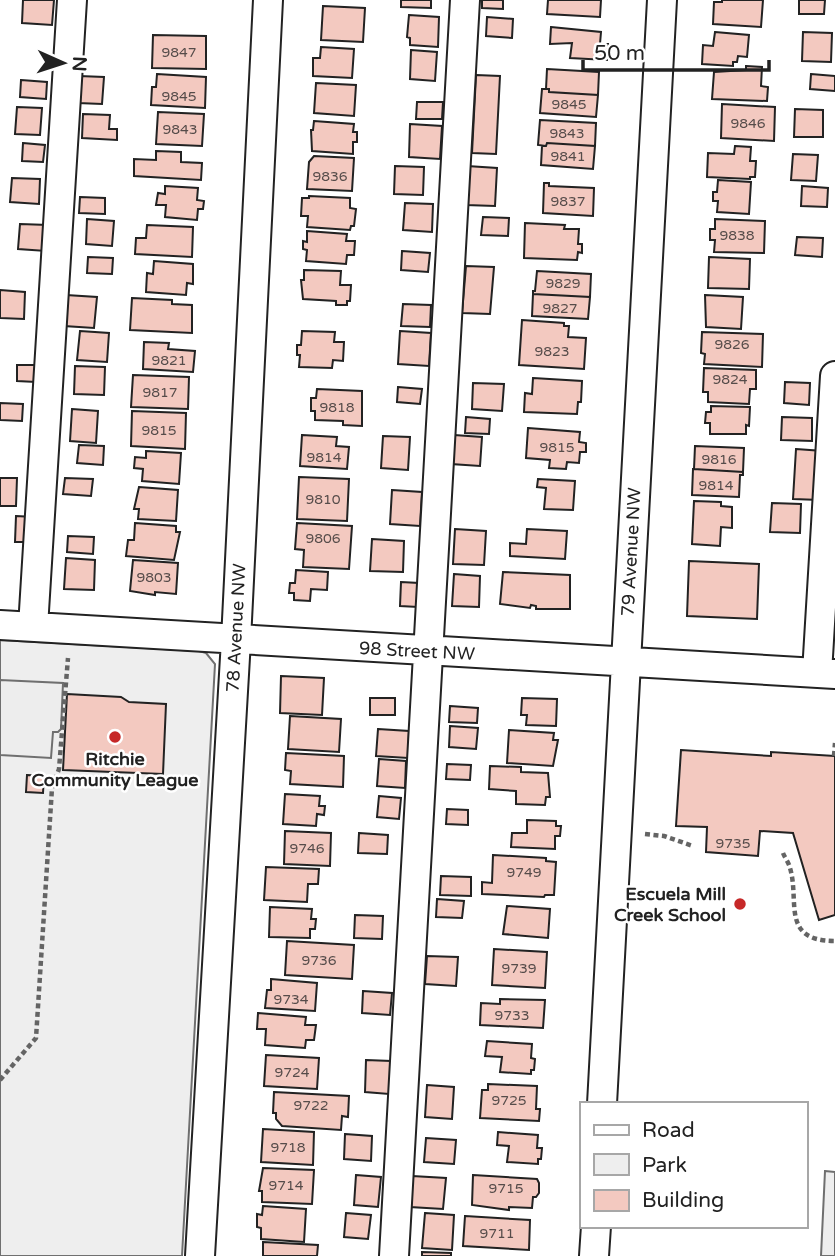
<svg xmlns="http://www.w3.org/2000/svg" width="835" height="1256" font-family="'Varela Round',sans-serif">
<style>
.green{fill:#eee;stroke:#6f6f6f;stroke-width:2}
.parking{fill:#ededed;stroke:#6f6f6f;stroke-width:2}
.building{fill:#f3c9c0;stroke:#222;stroke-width:2}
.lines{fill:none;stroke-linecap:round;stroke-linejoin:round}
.minor-casing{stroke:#222;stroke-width:32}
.path{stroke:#646464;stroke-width:4.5;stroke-dasharray:5 3.5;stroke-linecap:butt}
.minor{stroke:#fff;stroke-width:28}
.poi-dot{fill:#c62828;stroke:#fff;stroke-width:2.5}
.labels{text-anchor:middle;stroke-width:5;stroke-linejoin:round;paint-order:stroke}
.number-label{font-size:14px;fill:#564c4a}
.street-label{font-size:18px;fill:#222;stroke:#fff}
.poi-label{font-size:18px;font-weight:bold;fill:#222;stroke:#fff}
</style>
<rect width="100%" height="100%" fill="#fff"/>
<path class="green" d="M 0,640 L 199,651 L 206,653 L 215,664 L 182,1256 L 0,1256 Z
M 825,1171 L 835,1172 L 835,1256 L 821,1256 Z"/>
<path class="parking" d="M 0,680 L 63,683 L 61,729 L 58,732 L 53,732 L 51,758 L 0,755 Z"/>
<path class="building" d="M 23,0 L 54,0 L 52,25 L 22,23 Z
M 401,0 L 431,0 L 431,8 L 401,7 Z
M 482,0 L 503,0 L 503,9 L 482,8 Z
M 548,0 L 601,0 L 600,17 L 547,14 Z
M 722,0 L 763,0 L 761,27 L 713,24 L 714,2 L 722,2 Z
M 799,0 L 825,0 L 824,14 L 799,14 Z
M 323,6 L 365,8 L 363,42 L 321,40 Z
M 409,15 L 439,17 L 438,47 L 410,45 L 410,38 L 407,37 Z
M 487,17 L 513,19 L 512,38 L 486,36 Z
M 551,27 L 601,32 L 600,44 L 608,44 L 607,60 L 570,58 L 572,43 L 550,44 Z
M 715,32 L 749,35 L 747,57 L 738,56 L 737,62 L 733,62 L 733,66 L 702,64 L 703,45 L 713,46 Z
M 803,32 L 832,33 L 831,62 L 802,61 Z
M 153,35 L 206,36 L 206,69 L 152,68 Z
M 321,47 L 354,49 L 352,78 L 313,76 L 313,58 L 320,58 Z
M 411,50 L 437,52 L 435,81 L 410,79 Z
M 746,66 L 762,67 L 761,86 L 768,87 L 767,101 L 712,99 L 714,72 L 746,70 Z
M 547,69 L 599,72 L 598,95 L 549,92 L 549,89 L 546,89 Z
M 157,74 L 206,77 L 205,108 L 151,105 L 152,87 L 156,87 Z
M 811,74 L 835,76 L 835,91 L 810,89 Z
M 476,75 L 500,76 L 496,154 L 472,153 Z
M 79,76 L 104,77 L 102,104 L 78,103 Z
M 21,80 L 47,82 L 46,99 L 20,97 Z
M 316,83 L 356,85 L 354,116 L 314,113 Z
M 542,89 L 549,89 L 549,92 L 598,95 L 596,117 L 540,113 Z
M 417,102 L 443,102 L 442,119 L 416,119 Z
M 722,104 L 775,107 L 774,141 L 721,138 Z
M 17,107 L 42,108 L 40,135 L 15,134 Z
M 795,109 L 823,110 L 823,137 L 794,137 Z
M 158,112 L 204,114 L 202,146 L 156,144 Z
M 83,114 L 110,115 L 109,129 L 117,129 L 117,140 L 82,138 Z
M 540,120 L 596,123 L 595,146 L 547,143 L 546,146 L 538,145 Z
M 314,121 L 354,124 L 353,132 L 357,132 L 357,142 L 353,142 L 353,154 L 312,151 L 311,130 L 313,130 Z
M 410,124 L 442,126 L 440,159 L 409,157 Z
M 23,143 L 45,145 L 43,162 L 22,161 Z
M 547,143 L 595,146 L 593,169 L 541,165 L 542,146 L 546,146 Z
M 735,146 L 751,147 L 750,161 L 756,161 L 755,177 L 750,177 L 750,179 L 707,177 L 708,153 L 734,154 Z
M 156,151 L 181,152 L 181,162 L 202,163 L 201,180 L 134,176 L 134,159 L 156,160 Z
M 793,154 L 818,155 L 816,181 L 791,180 Z
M 314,156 L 354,158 L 352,191 L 307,189 L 309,162 Z
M 395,166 L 424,167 L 423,195 L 394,194 Z
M 467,166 L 497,168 L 495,206 L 466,205 Z
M 12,178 L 40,179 L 39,204 L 10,202 Z
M 718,180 L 751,182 L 749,214 L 717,212 L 718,201 L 713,201 L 713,192 L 717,192 Z
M 544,183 L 549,183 L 549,186 L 594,188 L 593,216 L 543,213 Z
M 165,186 L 198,188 L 197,200 L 204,201 L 203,209 L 198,209 L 197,220 L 165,217 L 166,205 L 156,205 L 158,193 L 165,194 Z
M 802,186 L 828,188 L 827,207 L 801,206 Z
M 309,196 L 350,198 L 350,208 L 356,209 L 354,226 L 351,226 L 350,230 L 307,227 L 308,216 L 301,216 L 302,198 L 309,198 Z
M 80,197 L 105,198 L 105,214 L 79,213 Z
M 405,203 L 433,204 L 432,232 L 403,230 Z
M 483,217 L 509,218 L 508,236 L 481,235 Z
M 87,219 L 114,221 L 112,246 L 86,244 Z
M 715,219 L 765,221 L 764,253 L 714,252 L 715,240 L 710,240 L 710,229 L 715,229 Z
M 525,223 L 565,225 L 564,229 L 579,229 L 578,244 L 582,244 L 582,253 L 578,252 L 577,260 L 524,258 Z
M 20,224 L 48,225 L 46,251 L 18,249 Z
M 147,225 L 193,227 L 192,257 L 135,254 L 136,238 L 146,238 Z
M 307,231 L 347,234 L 346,241 L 355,241 L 354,255 L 347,255 L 346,264 L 306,261 L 307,250 L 303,249 L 303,241 L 307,242 Z
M 797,237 L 823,238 L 822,257 L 795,255 Z
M 402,251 L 430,253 L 428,272 L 401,270 Z
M 88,257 L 113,258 L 112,274 L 87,273 Z
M 709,257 L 750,259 L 749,289 L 708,288 Z
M 154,261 L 193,264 L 193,284 L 187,283 L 186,295 L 146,292 L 147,273 L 153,274 Z
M 466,266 L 494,267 L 490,314 L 462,313 Z
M 304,270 L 341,271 L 340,285 L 351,285 L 350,301 L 347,301 L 347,305 L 336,305 L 336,301 L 303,299 L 301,280 L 304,280 Z
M 537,271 L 591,274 L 590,297 L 533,294 L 533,291 L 535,291 Z
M 0,290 L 25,292 L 24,319 L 0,318 Z
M 533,294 L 590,297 L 588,319 L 532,316 Z
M 66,295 L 97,297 L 94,328 L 64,326 Z
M 705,295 L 743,297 L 741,329 L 706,327 Z
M 132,298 L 172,300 L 172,304 L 192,305 L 192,333 L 130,330 Z
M 403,304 L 431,305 L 430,327 L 401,326 Z
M 522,320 L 564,323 L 564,326 L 569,326 L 568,337 L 586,338 L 584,369 L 519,365 Z
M 80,331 L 109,333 L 107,362 L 77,360 Z
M 302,331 L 335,332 L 334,342 L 344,342 L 343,361 L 333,360 L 332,368 L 299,367 L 300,355 L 297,355 L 297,345 L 301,345 Z
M 400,331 L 431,333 L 429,366 L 398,364 Z
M 702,332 L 763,334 L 762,367 L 704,364 L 705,354 L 701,353 Z
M 144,342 L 169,343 L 168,349 L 195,351 L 193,372 L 143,369 Z
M 17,365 L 37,365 L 36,382 L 17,381 Z
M 75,366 L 105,367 L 104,395 L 74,394 Z
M 704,368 L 756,370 L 756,389 L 750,389 L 749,404 L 708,402 L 708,392 L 703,392 Z
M 133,375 L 189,377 L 188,409 L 131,407 Z
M 533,378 L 582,381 L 581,402 L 578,402 L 577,414 L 524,412 L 525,393 L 532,394 Z
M 785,382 L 810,383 L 809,405 L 784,403 Z
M 473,383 L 504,384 L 502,411 L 472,409 Z
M 398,387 L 422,389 L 420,404 L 397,402 Z
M 317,389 L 362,391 L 362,426 L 343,425 L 343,421 L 315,420 L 315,411 L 311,411 L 311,398 L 316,398 Z
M 0,403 L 23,404 L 22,421 L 0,420 Z
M 711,406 L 750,407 L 749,426 L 746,425 L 746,434 L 710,434 L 710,423 L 705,423 L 706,412 L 711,412 Z
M 72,409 L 98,411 L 96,443 L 70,441 Z
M 132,411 L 186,413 L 185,449 L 131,446 Z
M 466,417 L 490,419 L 489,434 L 465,433 Z
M 782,417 L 812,418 L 812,441 L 781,440 Z
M 528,428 L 580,432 L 579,442 L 586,443 L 586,452 L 580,452 L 579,463 L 567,462 L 566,469 L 549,468 L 550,460 L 526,458 Z
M 302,435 L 337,437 L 336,446 L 349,447 L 347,469 L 300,466 Z
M 454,435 L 482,437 L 480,466 L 451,464 Z
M 383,436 L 410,437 L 408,470 L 381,468 Z
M 79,445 L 104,446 L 103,465 L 77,463 Z
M 695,446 L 744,448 L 743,472 L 694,469 Z
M 796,449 L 823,451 L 820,500 L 793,499 Z
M 146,451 L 181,453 L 179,484 L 142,481 L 143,469 L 134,468 L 135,457 L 146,458 Z
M 693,469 L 743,472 L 743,475 L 740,475 L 739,497 L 692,495 Z
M 299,477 L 349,479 L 347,521 L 297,519 Z
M 0,478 L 17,478 L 16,506 L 0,506 Z
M 65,478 L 93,479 L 91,496 L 63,494 Z
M 538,479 L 575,481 L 573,510 L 544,509 L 546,488 L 537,487 Z
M 139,487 L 178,490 L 176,521 L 138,519 L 139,509 L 134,509 Z
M 392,490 L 422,492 L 420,526 L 390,524 Z
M 694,501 L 721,502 L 721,506 L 732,507 L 732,528 L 721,527 L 720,546 L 692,544 Z
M 772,503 L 801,504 L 800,533 L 770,532 Z
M 16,516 L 34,517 L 34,542 L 15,542 Z
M 135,523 L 176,526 L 176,532 L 180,532 L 174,560 L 126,556 L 128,540 L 134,540 Z
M 297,523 L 352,526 L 349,569 L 303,567 L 304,550 L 295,549 Z
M 455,529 L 486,531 L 484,565 L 453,564 Z
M 527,529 L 567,531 L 565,559 L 510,556 L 510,543 L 526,544 Z
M 68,536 L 94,537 L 93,554 L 67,552 Z
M 372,539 L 404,541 L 403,572 L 370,571 Z
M 66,558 L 95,560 L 94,590 L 64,589 Z
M 133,560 L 178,563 L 176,594 L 155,592 L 155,595 L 130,591 Z
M 689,561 L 759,564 L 757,619 L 687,616 Z
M 296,570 L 328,572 L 327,590 L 311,589 L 310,601 L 294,600 L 294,593 L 289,593 L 290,583 L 295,583 Z
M 503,572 L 570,575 L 570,609 L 536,609 L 536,606 L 531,605 L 530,608 L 500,604 Z
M 454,574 L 480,576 L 479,607 L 452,606 Z
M 401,582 L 419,583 L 418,607 L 400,606 Z
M 281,676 L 324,678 L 322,715 L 280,713 Z
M 67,694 L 121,697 L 129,702 L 166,704 L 163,774 L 63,770 Z
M 370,698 L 395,698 L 395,715 L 370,715 Z
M 522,698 L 557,699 L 556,726 L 526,725 L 527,715 L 521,715 Z
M 450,706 L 478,708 L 477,723 L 449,722 Z
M 290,716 L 341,719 L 339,752 L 288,749 Z
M 450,726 L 478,728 L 476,749 L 449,747 Z
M 378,729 L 409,731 L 408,758 L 376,756 Z
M 509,730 L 554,733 L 553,740 L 558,740 L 553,766 L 507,763 Z
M 681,750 L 771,756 L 771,752 L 835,756 L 835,915 L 819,920 L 793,833 L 760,831 L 758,856 L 706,852 L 707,827 L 676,826 Z
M 286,753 L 344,756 L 343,787 L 290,784 L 291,771 L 285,770 Z
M 379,759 L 406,761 L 405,788 L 377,786 Z
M 447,764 L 471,765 L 470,780 L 446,779 Z
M 490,766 L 521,767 L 521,772 L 548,773 L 550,797 L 546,797 L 545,805 L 516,804 L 516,791 L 489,789 Z
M 27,775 L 44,776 L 43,793 L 26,792 Z
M 285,794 L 320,796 L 319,806 L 325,806 L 324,815 L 317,814 L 316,826 L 283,824 Z
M 379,796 L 401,798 L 399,819 L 377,817 Z
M 447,809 L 468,810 L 468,825 L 446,824 Z
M 527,820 L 556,821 L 556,826 L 561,826 L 560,836 L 555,836 L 555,849 L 511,847 L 512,833 L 527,833 Z
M 285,831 L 331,833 L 330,866 L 284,864 Z
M 359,833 L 388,835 L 387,854 L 358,853 Z
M 493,855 L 546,858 L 546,861 L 556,862 L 554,895 L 545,895 L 544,897 L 482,894 L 482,882 L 492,883 Z
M 266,867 L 319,869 L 318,884 L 308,884 L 307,902 L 264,900 Z
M 441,876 L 471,877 L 471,896 L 440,895 Z
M 437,899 L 464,901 L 462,918 L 436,917 Z
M 507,906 L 550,909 L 548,938 L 503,934 Z
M 270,907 L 312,909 L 311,919 L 316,919 L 315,929 L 310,929 L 310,938 L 269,937 Z
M 355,915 L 383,916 L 382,939 L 354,938 Z
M 287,941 L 354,945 L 352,979 L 285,975 Z
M 494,949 L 547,952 L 545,988 L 492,985 Z
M 427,956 L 458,957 L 456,986 L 425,984 Z
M 271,979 L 317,983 L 315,1011 L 265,1008 L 267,990 L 271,990 Z
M 363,991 L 392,993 L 390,1015 L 362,1013 Z
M 500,999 L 545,1000 L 543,1028 L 480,1025 L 481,1003 L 500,1004 Z
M 258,1013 L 306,1017 L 305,1025 L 316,1025 L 314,1040 L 306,1040 L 305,1048 L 265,1045 L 266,1029 L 257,1029 Z
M 487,1041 L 532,1044 L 531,1058 L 535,1059 L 534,1070 L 531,1070 L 531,1074 L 500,1072 L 502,1057 L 485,1056 Z
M 266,1055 L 319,1058 L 317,1089 L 264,1086 Z
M 366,1060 L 391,1061 L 389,1094 L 365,1092 Z
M 488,1084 L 537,1086 L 536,1109 L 540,1109 L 539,1121 L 480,1118 L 482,1090 L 488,1090 Z
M 427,1085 L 454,1087 L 452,1119 L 425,1117 Z
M 274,1092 L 349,1096 L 348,1117 L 342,1116 L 341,1130 L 282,1126 L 276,1119 L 276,1113 L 273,1113 Z
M 263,1129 L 314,1132 L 313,1165 L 261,1162 Z
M 498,1132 L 538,1135 L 537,1148 L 542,1148 L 541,1159 L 538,1159 L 538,1164 L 507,1162 L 509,1146 L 497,1145 Z
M 345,1134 L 372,1136 L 371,1161 L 344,1159 Z
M 426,1138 L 456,1140 L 454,1164 L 424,1162 Z
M 263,1168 L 314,1170 L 312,1204 L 262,1202 L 262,1191 L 259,1191 Z
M 356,1175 L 381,1177 L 378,1207 L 354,1205 Z
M 473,1175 L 537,1179 L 539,1183 L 539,1193 L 536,1197 L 533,1197 L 532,1208 L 509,1207 L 509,1210 L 472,1205 Z
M 412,1176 L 446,1178 L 443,1209 L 410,1207 Z
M 263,1206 L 306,1209 L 304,1242 L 261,1239 L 261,1228 L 257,1227 L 257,1214 L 262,1215 Z
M 346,1213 L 371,1215 L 368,1239 L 344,1237 Z
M 425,1213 L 454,1215 L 452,1250 L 422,1248 Z
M 465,1216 L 530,1220 L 529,1250 L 463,1246 Z
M 263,1242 L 318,1245 L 317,1256 L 263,1256 Z
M 422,1252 L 451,1253 L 451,1256 L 422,1256 Z"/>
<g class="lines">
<g class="minor-casing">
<path id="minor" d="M 0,625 L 835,674
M 33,627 L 72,0
M 817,673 L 835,376
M 602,1104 L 662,0
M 200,1256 L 236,640 L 268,0
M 394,1256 L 465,0
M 594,1256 L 596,1226"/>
</g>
<path class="path" d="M 834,756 L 835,743
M 645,834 L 664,836 L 693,846
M 783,853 C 785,858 789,863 790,868 C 800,901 780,941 835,941
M 0,1080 L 36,1038 L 52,788 L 59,769 L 68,658"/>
<use href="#minor" class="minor"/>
</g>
<g class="poi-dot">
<circle cx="115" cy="737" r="7"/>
<circle cx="740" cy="904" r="7"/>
</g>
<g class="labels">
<g class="number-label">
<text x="179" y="57">9847</text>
<text x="179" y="101">9845</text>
<text x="569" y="109">9845</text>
<text x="748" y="128">9846</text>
<text x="180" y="134">9843</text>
<text x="567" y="138">9843</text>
<text x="568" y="161">9841</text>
<text x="330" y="181">9836</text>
<text x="568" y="206">9837</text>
<text x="737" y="240">9838</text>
<text x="563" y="288">9829</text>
<text x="560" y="313">9827</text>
<text x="732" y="349">9826</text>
<text x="552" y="356">9823</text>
<text x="169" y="365">9821</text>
<text x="730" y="384">9824</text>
<text x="160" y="397">9817</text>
<text x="337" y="412">9818</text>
<text x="159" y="435">9815</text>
<text x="557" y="452">9815</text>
<text x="324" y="462">9814</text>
<text x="719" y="464">9816</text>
<text x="716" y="490">9814</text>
<text x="323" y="504">9810</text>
<text x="323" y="543">9806</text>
<text x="154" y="582">9803</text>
<text x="733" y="848">9735</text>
<text x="307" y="853">9746</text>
<text x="524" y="877">9749</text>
<text x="319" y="965">9736</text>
<text x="519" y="973">9739</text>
<text x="291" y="1004">9734</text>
<text x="512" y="1020">9733</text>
<text x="292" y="1077">9724</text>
<text x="509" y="1105">9725</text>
<text x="311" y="1110">9722</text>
<text x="288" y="1152">9718</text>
<text x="286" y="1190">9714</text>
<text x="506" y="1193">9715</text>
<text x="497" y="1238">9711</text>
</g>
<g class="street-label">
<text transform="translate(631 552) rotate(-87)" y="6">79 Avenue NW</text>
<text transform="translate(236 628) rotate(-87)" y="6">78 Avenue NW</text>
<text transform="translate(417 651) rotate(3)" y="6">98 Street NW</text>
</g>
<g class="poi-label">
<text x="115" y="765">Ritchie<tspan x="115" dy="21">Community League</tspan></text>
<text x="726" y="900" text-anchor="end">Escuela Mill<tspan x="726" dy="21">Creek School</tspan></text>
</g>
</g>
<rect x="580" y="1102" width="228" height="126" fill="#ffffff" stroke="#a7a7a7" stroke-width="2"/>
<rect x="594" y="1125" width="35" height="10" fill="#ffffff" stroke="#a7a7a7" stroke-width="2"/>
<text x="642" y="1137" font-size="21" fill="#222222">Road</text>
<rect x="594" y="1154" width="35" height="21" fill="#eeeeee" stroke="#a7a7a7" stroke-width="2"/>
<text x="642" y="1172" font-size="21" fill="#222222">Park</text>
<rect x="594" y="1190" width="35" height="21" fill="#f3c9c0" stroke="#a7a7a7" stroke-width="2"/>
<text x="642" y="1207" font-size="21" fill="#222222">Building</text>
<g transform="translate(63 63) rotate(93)" stroke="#ffffff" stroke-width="5" paint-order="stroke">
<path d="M0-5L12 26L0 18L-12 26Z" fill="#222222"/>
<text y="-10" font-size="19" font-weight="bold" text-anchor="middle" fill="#222222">N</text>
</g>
<path d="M583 60v10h186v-10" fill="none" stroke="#222222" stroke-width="3.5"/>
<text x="594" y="60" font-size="21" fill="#222222" stroke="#ffffff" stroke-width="5" paint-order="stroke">50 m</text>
</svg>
